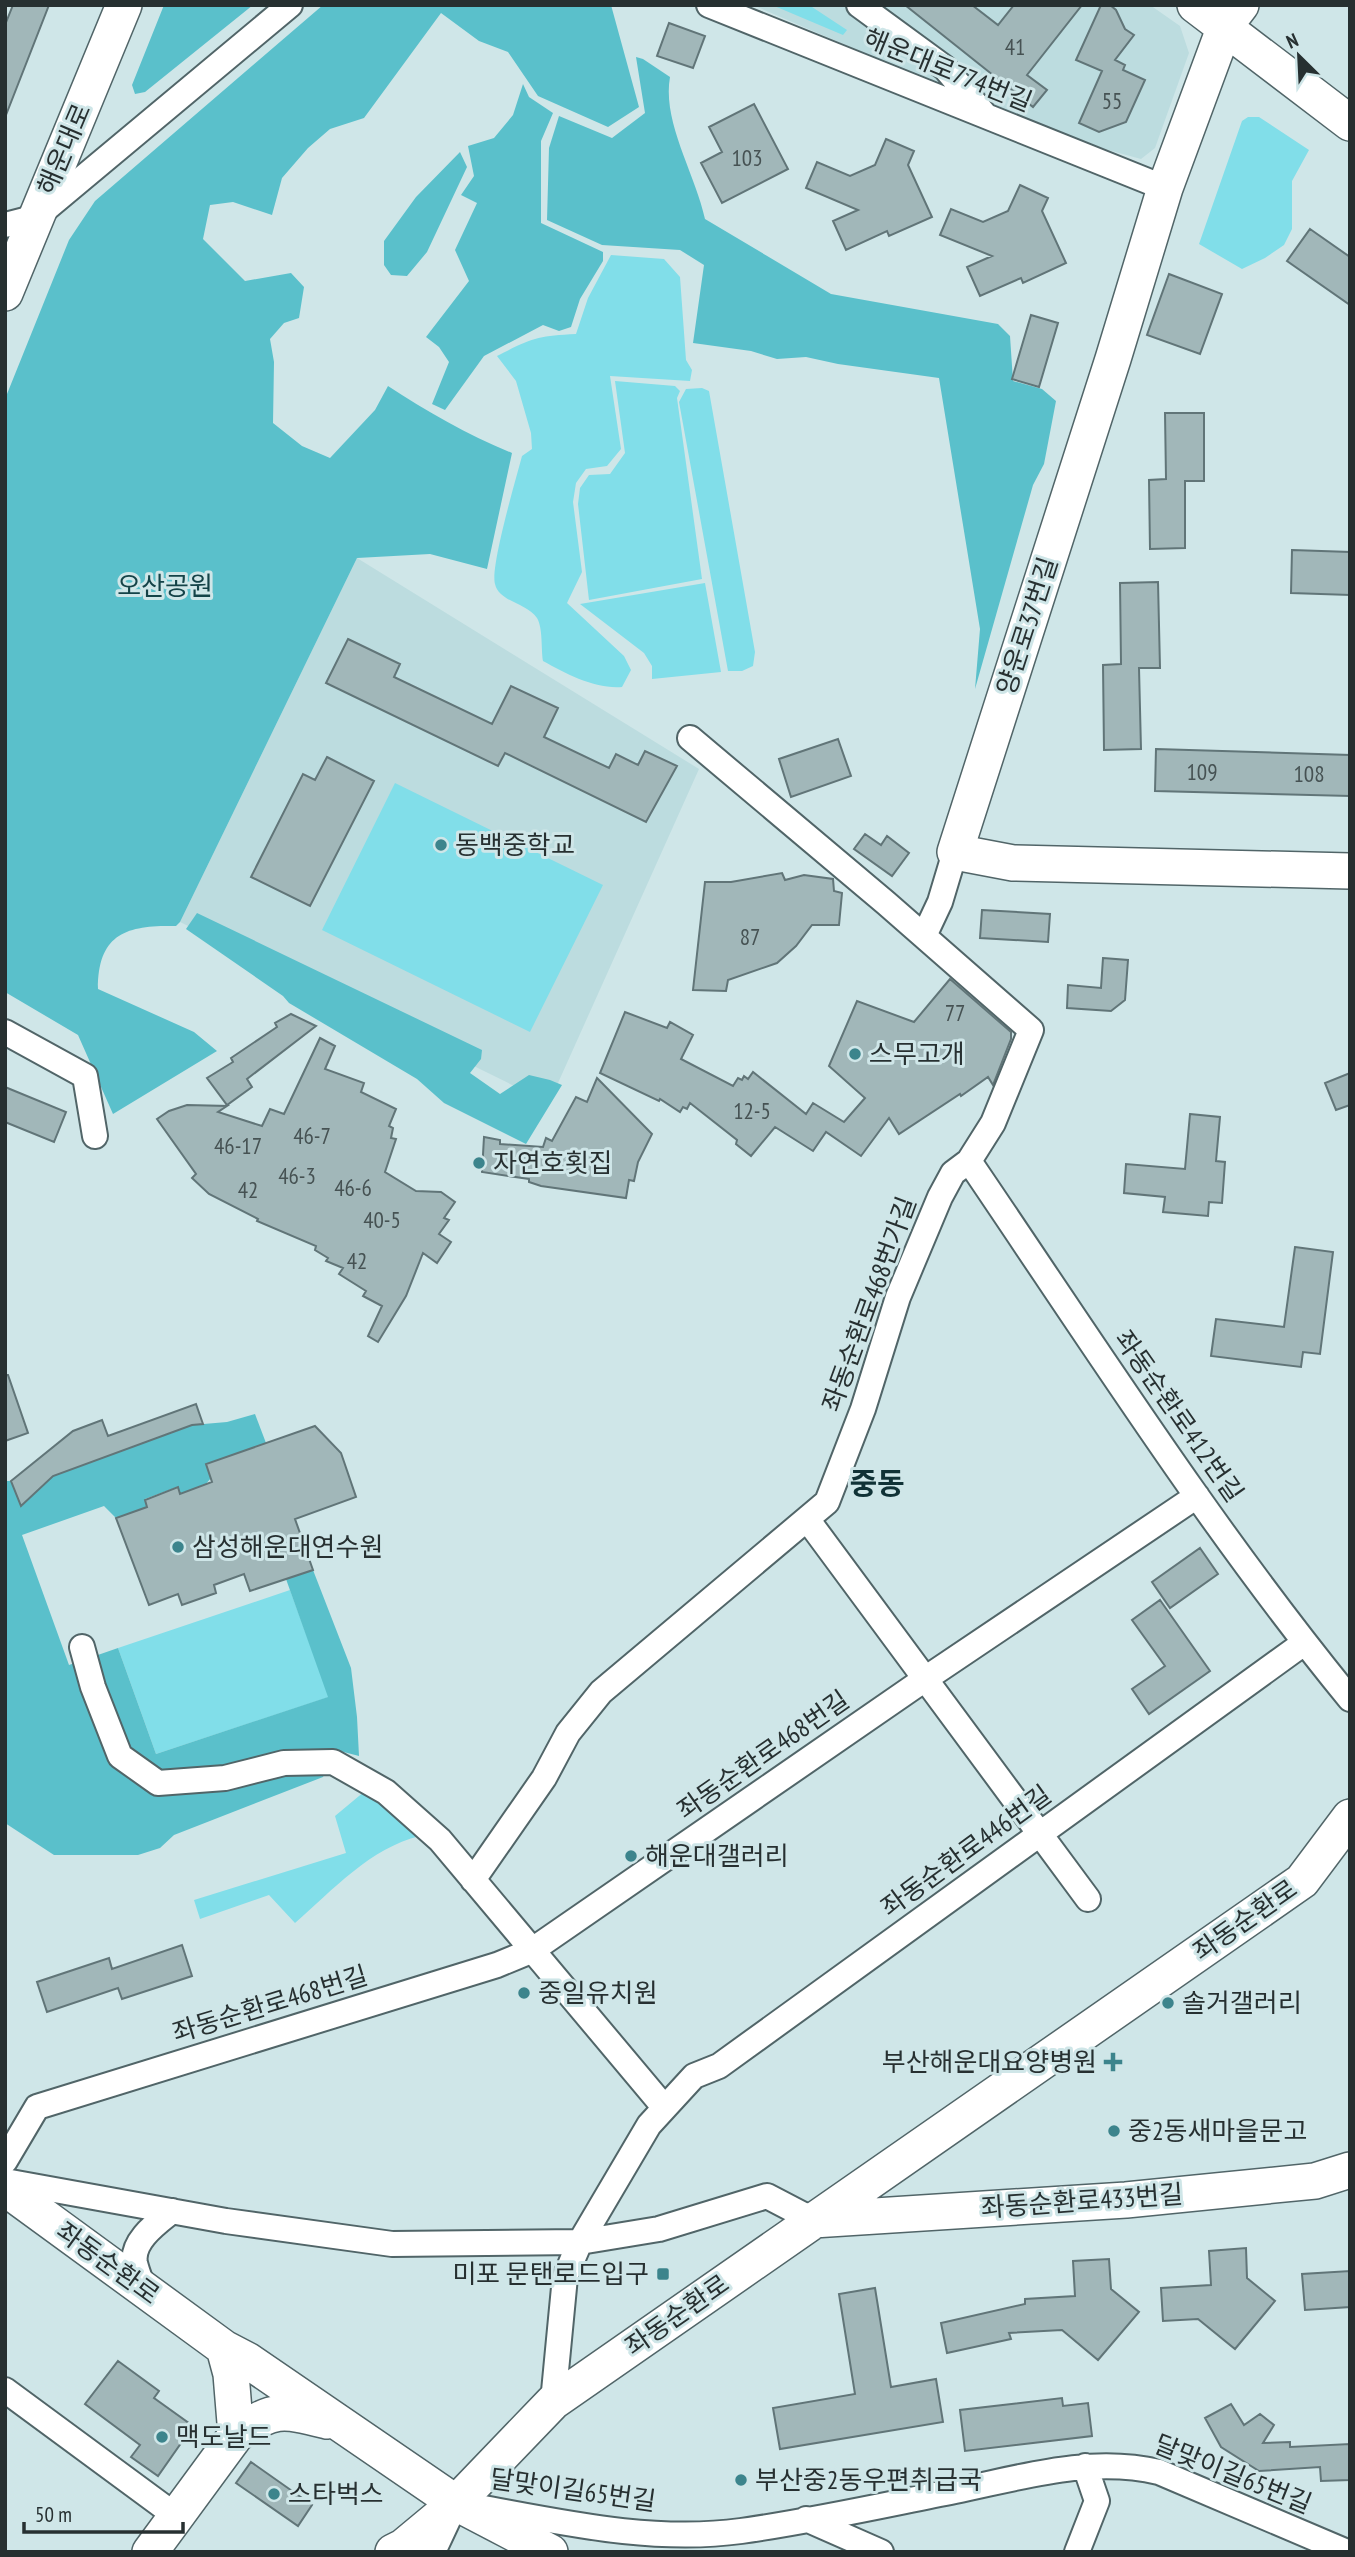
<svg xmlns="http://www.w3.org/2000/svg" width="1355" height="2557" font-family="'PT Sans Narrow','Noto Sans KR',sans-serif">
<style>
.built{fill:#bcdcdf}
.green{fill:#81dee9}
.forest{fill:#5ac0cb}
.building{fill:#a1b7b9;stroke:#617578;stroke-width:2}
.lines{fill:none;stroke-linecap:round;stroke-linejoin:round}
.street-casing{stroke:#516568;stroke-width:28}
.secondary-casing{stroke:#516568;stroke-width:38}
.street{stroke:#fff;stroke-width:24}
.secondary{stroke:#fff;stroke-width:35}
.poi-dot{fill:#3c848c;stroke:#cfe6e8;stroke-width:2.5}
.labels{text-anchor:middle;stroke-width:6;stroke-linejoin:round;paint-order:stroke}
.number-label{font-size:23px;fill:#465253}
.street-label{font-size:26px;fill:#273031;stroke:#cfe6e8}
.park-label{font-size:26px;fill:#144348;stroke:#cfe6e8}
.poi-label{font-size:26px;fill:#273031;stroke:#cfe6e8;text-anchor:start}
.quarter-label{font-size:30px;font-weight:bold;fill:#103236;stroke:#cfe6e8}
</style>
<rect width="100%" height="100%" fill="#cfe6e8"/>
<path class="built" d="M 753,5 L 1150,5 L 1180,26 L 1189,53 L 1155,148 L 1141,159 L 1057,136 Z
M 357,558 L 699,769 L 549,1103 L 180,922 Z"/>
<path class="green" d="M 772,5 L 809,5 L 847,30 L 843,35 Z
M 1248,117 L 1259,117 L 1309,150 L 1292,181 L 1292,229 L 1284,245 L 1265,258 L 1242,269 L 1199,244 L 1242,121 Z
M 611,255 L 664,259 L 680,277 L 686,360 L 692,370 L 690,381 L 610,376 L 621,449 L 607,466 L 586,469 L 576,483 L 573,502 L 582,572 L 567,603 L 624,656 L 631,670 L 622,687 C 594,689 567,674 543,661 C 541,649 543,628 537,618 C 527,603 499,602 495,584 C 490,567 516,479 522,456 L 532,449 L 531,433 L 516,381 L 497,356 C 532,338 537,336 576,334 L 588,298 Z
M 615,381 L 675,386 L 680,391 L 677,398 L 702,579 L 589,600 L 578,504 L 580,488 L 589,475 L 610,474 L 625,453 Z
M 702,388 L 709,391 L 755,652 L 753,666 L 742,671 L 728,671 L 679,402 L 686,389 Z
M 705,583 L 721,672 L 652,679 L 652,666 L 644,653 L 580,604 Z
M 395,783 L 603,885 L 530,1032 L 322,930 Z
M 290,1590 L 329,1697 L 156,1754 L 118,1648 Z
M 365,1791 L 420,1836 C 370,1848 333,1890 295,1923 L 269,1895 L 200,1919 L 194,1900 L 346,1853 L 335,1816 Z"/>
<path class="forest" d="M 164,5 L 253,5 L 145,92 L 135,94 L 132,85 Z
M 323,5 L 611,5 L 639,107 L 608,127 L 538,96 L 508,52 L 479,41 L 441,13 L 364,118 L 330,129 L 308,148 L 282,178 L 272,215 L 233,202 L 210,205 L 203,239 L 245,281 L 291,273 L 304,287 L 299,318 L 284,323 L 270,339 L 274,362 L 273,423 L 302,446 L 330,458 L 375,410 L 388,386 C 428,412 468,435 512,453 L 487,569 L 430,554 L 357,558 L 180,922 L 176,926 C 127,925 98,933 98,989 L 194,1032 L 217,1051 L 113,1114 L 78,1035 L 5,992 L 5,399 L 69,240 L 95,201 Z
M 636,57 L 643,59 L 670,77 C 662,122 695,173 705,219 L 831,294 L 998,324 L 1010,336 L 1013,381 L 1042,389 L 1056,401 L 1044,464 L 1033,485 L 975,689 L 980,629 L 939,378 L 838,364 L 806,357 L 777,359 L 751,351 L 693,343 L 704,265 L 680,250 L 602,245 L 547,220 L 549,148 L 559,116 L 612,138 L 645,113 Z
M 523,84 L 529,97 L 553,113 L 541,141 L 541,223 L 603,252 L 603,261 L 580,299 L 571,327 L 559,331 L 543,325 L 484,356 L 445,410 L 432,404 L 449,362 L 439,347 L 426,337 L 469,281 L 455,250 L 477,203 L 461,195 L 474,176 L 468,146 L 494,138 L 513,115 Z
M 460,152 L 467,167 L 427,252 L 407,276 L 391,275 L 384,265 L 384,241 L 416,197 Z
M 197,913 L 482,1050 L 481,1059 L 470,1073 L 500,1094 L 529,1075 L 550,1080 L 562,1085 L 526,1144 L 444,1103 L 417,1079 L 289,1003 L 283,996 L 186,929 Z
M 255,1414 L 266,1443 L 206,1464 L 211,1478 L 205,1485 L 180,1494 L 177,1487 L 145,1499 L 147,1507 L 116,1518 L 104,1506 L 22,1535 L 69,1665 L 118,1648 L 156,1754 L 328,1697 L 286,1579 L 313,1570 L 351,1668 L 357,1717 L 359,1756 L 336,1750 L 323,1777 L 174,1835 L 160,1848 L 138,1855 L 54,1855 L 5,1823 L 5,1481 L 11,1481 L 22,1506 L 53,1476 L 192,1425 L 227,1422 Z"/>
<path class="building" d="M 13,5 L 49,5 L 6,115 L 5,25 Z
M 905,5 L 972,5 L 998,25 L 1014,5 L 1082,5 L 1027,75 L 1047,90 L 1033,107 Z
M 1101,5 L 1110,5 L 1116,10 L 1125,29 L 1134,35 L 1115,60 L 1125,65 L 1123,70 L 1145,80 L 1126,122 L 1099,132 L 1079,123 L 1102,71 L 1076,60 Z
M 669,23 L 705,36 L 693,68 L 657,56 Z
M 754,104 L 788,169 L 722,203 L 701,163 L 722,152 L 709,127 Z
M 886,139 L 914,151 L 908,165 L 932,217 L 889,236 L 887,231 L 846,250 L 833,221 L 858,210 L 806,188 L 817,162 L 850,176 L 875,165 Z
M 1020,185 L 1048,198 L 1042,211 L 1066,263 L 1023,283 L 1021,278 L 980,296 L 967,267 L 992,256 L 940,235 L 951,209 L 983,222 L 1008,211 Z
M 1310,229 L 1350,257 L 1350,305 L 1287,261 Z
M 1169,274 L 1222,294 L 1200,354 L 1147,335 Z
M 1031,315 L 1058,323 L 1039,387 L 1012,379 Z
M 1165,413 L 1204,413 L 1204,481 L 1185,481 L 1185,548 L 1150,549 L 1149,480 L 1166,479 Z
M 1292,550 L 1350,552 L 1350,595 L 1291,593 Z
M 1158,582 L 1160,668 L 1139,668 L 1141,749 L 1104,750 L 1103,665 L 1121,664 L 1120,583 Z
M 348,639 L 400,664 L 394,677 L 492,724 L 511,686 L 558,708 L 544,737 L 609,768 L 616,754 L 638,765 L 645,751 L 677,766 L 646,822 L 505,753 L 498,766 L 326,683 Z
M 838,739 L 851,776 L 791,797 L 779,759 Z
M 1156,749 L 1350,755 L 1350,796 L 1155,791 Z
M 327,757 L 374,781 L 310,906 L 251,877 L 303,774 L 315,780 Z
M 865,834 L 881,845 L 887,836 L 909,853 L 892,876 L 854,849 Z
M 782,873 L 785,880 L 804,875 L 833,879 L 834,891 L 842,893 L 839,925 L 812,925 L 796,946 L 777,963 L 728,980 L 726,991 L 693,990 L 705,882 L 731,882 Z
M 982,910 L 1050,914 L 1048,942 L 980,938 Z
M 1103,958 L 1128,960 L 1125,1000 L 1111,1011 L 1067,1008 L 1068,985 L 1101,988 Z
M 950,979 L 1011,1032 L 1011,1039 L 993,1085 L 988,1077 L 961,1096 L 960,1094 L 899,1134 L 889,1118 L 861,1156 L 826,1132 L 813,1151 L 775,1127 L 751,1156 L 736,1144 L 737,1140 L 690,1103 L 687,1109 L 683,1107 L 680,1112 L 660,1099 L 659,1101 L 600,1073 L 625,1012 L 667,1028 L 670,1022 L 693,1035 L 681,1059 L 733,1086 L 738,1078 L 742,1080 L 744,1076 L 748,1079 L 753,1072 L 806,1114 L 813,1103 L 844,1122 L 865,1098 L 829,1066 L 857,1001 L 914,1022 Z
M 291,1014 L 316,1026 L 247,1079 L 252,1087 L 227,1105 L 207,1078 L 233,1062 L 231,1058 L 277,1027 L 275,1023 Z
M 320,1038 L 335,1046 L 325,1069 L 364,1083 L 361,1092 L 396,1109 L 389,1126 L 393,1128 L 391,1138 L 396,1139 L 385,1172 L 416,1191 L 441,1192 L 455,1202 L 444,1218 L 449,1220 L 439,1234 L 451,1242 L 437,1263 L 423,1253 L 406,1296 L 378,1342 L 368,1336 L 382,1306 L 363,1296 L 366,1291 L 339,1274 L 343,1268 L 326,1261 L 328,1258 L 315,1250 L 316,1246 L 257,1221 L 258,1219 L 209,1194 L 192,1178 L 196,1174 L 157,1119 L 169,1111 L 187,1105 L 227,1106 L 218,1112 L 262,1126 L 270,1109 L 284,1114 Z
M 1350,1073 L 1350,1105 L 1336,1110 L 1325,1083 Z
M 597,1078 L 652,1134 L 638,1162 L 634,1181 L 629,1180 L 626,1198 L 541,1186 L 529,1182 L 529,1179 L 482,1172 L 484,1137 L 500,1140 L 500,1144 L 543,1147 L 546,1138 L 552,1141 L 576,1097 L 587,1102 Z
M 5,1087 L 66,1112 L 54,1142 L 5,1122 Z
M 1190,1114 L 1220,1117 L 1216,1161 L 1225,1162 L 1222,1203 L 1209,1202 L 1208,1216 L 1163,1212 L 1165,1197 L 1124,1193 L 1126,1164 L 1185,1169 Z
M 1295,1247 L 1333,1252 L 1320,1354 L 1303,1352 L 1301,1367 L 1211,1356 L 1216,1319 L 1284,1327 Z
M 5,1375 L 8,1375 L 28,1433 L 5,1441 Z
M 196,1404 L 203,1424 L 192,1425 L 53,1476 L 21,1506 L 11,1481 L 73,1431 L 102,1420 L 108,1436 Z
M 315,1426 L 341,1453 L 356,1497 L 295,1519 L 313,1570 L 250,1591 L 244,1574 L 214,1585 L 216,1593 L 182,1605 L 178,1594 L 149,1605 L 116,1518 L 147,1507 L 145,1500 L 178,1487 L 180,1494 L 212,1482 L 206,1464 Z
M 1200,1548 L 1218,1574 L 1170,1608 L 1152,1582 Z
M 1160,1600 L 1210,1671 L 1149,1714 L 1132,1689 L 1165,1666 L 1132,1620 Z
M 182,1945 L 192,1976 L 122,1999 L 118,1988 L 47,2012 L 37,1982 L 109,1958 L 112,1969 Z
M 1246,2248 L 1247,2278 L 1275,2301 L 1235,2349 L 1198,2319 L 1163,2321 L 1161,2288 L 1211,2285 L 1209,2251 Z
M 1109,2259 L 1111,2289 L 1139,2312 L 1098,2360 L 1062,2330 L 1009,2333 L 1011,2339 L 947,2353 L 941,2323 L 1025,2304 L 1025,2299 L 1075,2296 L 1073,2261 Z
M 1350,2271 L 1350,2307 L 1305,2310 L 1302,2274 Z
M 875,2288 L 891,2387 L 936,2379 L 943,2422 L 780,2449 L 773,2408 L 855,2394 L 839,2294 Z
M 118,2361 L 159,2391 L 154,2398 L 193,2426 L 158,2476 L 131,2457 L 140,2445 L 85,2404 Z
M 1062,2398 L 1063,2406 L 1088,2403 L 1092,2436 L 965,2451 L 960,2410 Z
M 1231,2404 L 1244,2425 L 1260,2414 L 1274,2425 L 1263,2443 L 1290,2442 L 1290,2447 L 1350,2444 L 1350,2480 L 1321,2481 L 1320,2467 L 1259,2471 L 1221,2447 L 1205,2418 Z
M 251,2462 L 312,2505 L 298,2526 L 236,2483 Z"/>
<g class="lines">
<g class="street-casing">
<path id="street" d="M 709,5 L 1165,188
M 859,5 L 945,68 L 985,115
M 5,225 L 36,217 L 290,5
M 924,936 L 940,902 L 955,852
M 5,1032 L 85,1076 L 95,1136
M 969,1161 C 1092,1342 1211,1529 1350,1699
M 807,1519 L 1088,1899
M 82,1647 L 93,1687 L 120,1756 L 158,1783 L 225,1778 L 284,1763 L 333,1762 L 386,1792 L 440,1840 L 664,2107
M 473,1880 L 544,1778 L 568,1733 L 601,1692 L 827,1502 L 863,1409 L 898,1297 L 940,1197 L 953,1173 L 969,1161 L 993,1123 L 1031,1030 L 886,903 L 690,738
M 5,2161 L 37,2107 L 497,1965 L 531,1951 L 925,1679 L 1197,1496
M 5,2181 L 226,2221 L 392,2244 L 580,2242 L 659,2229 L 767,2196 L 813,2220
M 144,2290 C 141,2281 137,2272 135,2263 C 131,2241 157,2223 172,2211
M 5,2390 L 176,2516
M 553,2402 L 565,2277 L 580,2242 L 649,2125 L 694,2076 L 719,2066 L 1304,1643
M 806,2519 L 881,2552
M 433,2552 L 456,2503 C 549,2519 646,2544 741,2531 C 813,2521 884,2505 955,2491 C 1023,2477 1090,2456 1159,2472 L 1347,2552
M 1077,2552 L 1097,2501 L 1085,2466"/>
</g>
<g class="secondary-casing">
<path id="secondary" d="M 1195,5 L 1350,123
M 1241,5 L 1225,26 L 1165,188 L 1113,359 L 955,852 L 1013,863 L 1350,871
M 5,293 L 124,5
M 5,2188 L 224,2348 L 247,2360 L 456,2503 L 550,2552
M 813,2220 L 1126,2200 L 1315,2181 L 1350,2170
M 224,2348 L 231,2374 L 236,2435
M 150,2552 L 236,2435 C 273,2407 283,2410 327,2421
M 393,2552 L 403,2547 L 456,2503 L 553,2402 L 1302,1881 L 1350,1817"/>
</g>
<use href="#street" class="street"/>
<use href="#secondary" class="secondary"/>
</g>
<g class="poi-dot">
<circle cx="441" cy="845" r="7"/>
<circle cx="855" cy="1054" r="7"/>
<circle cx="479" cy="1163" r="7"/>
<circle cx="178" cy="1547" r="7"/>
<circle cx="631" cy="1856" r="7"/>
<circle cx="524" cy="1993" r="7"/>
<circle cx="1168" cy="2003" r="7"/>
<path d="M1109.5 2051.5h7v7h7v7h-7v7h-7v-7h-7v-7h7z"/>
<circle cx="1114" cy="2131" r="7"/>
<rect x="656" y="2267" width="14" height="14" rx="3.5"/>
<circle cx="162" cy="2437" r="7"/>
<circle cx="741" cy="2480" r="7"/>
<circle cx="274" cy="2494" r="7"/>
</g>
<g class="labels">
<g class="number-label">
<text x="1015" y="55">41</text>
<text x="1112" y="109">55</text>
<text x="747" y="166">103</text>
<text x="1202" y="780">109</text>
<text x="1309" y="782">108</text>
<text x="750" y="945">87</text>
<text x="955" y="1021">77</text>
<text x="752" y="1119">12-5</text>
<text x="312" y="1144">46-7</text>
<text x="238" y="1154">46-17</text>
<text x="297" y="1184">46-3</text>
<text x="353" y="1196">46-6</text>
<text x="248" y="1198">42</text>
<text x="382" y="1228">40-5</text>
<text x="357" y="1269">42</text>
</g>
<g class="street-label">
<text transform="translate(948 70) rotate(22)" y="9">해운대로774번길</text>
<text transform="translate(64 149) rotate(-67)" y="9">해운대로</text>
<text transform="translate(1027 626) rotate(-72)" y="9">양운로37번길</text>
<text transform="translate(869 1304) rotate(-70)" y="9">좌동순환로468번가길</text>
<text transform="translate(1179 1416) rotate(55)" y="9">좌동순환로412번길</text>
<text transform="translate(763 1755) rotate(-35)" y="9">좌동순환로468번길</text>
<text transform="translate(966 1851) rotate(-36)" y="9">좌동순환로446번길</text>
<text transform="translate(1245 1920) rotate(-35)" y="9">좌동순환로</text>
<text transform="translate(270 2004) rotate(-17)" y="9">좌동순환로468번길</text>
<text transform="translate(1082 2201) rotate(-4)" y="9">좌동순환로433번길</text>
<text transform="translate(108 2263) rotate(36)" y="9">좌동순환로</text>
<text transform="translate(677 2315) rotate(-35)" y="9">좌동순환로</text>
<text transform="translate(1233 2474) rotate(22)" y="9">달맞이길65번길</text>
<text transform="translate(573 2490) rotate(8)" y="9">달맞이길65번길</text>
</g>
<g class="park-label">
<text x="165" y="595">오산공원</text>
</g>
<g class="poi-label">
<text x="455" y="854">동백중학교</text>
<text x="869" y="1063">스무고개</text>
<text x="493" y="1172">자연호횟집</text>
<text x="192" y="1556">삼성해운대연수원</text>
<text x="645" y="1865">해운대갤러리</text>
<text x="538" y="2002">중일유치원</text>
<text x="1182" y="2012">솔거갤러리</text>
<text x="1097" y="2071" text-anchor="end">부산해운대요양병원</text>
<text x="1128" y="2140">중2동새마을문고</text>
<text x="649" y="2283" text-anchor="end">미포 문탠로드입구</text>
<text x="176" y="2446">맥도날드</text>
<text x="755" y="2489">부산중2동우편취급국</text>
<text x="288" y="2503">스타벅스</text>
</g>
<g class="quarter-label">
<text x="877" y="1494">중동</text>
</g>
</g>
<rect width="1355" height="2557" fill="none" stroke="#273031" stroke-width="14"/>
<g transform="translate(1299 56) rotate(336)" stroke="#cfe6e8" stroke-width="5" paint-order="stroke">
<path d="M0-5L12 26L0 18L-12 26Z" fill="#273031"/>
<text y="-10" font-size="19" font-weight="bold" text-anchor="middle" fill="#273031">N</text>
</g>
<path d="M24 2522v10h159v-10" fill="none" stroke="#273031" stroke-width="3.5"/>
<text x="35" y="2522" font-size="21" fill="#273031" stroke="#cfe6e8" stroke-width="5" paint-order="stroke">50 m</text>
</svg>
